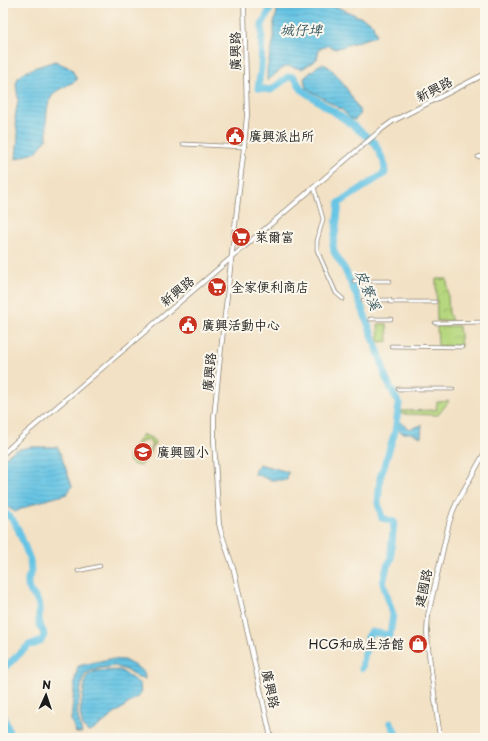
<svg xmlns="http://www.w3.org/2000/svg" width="488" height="741" font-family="'Playpen Sans','LXGW WenKai TC',sans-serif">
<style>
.park{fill:url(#park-crowns);stroke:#697a4d}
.pitch{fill:#b6d77e;stroke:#697a4d;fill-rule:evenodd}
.water{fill:url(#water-rules);stroke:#417080}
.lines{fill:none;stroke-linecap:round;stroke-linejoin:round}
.river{stroke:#66c4e4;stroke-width:7}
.minor-casing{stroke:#877e70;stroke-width:4.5}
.tertiary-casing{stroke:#877e70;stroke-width:5.5}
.minor{stroke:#fff;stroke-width:3}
.tertiary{stroke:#fff;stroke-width:4}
.labels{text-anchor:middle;stroke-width:4;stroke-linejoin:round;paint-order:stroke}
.street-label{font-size:13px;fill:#1c1c1c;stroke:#fbf7ec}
.poi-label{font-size:13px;fill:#1c1c1c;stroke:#fbf7ec;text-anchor:start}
.water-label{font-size:14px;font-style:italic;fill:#365762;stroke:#fbf7ec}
</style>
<defs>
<pattern id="park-crowns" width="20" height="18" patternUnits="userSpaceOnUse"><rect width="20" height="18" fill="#b6d77e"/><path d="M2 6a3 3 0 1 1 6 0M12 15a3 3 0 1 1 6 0" fill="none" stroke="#9cb86c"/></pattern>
<pattern id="water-rules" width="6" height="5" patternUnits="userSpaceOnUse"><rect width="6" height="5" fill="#66c4e4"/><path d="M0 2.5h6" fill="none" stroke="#58a8c3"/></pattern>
</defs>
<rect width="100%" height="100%" fill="#fbf7ec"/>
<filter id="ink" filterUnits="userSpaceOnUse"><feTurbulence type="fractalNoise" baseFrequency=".025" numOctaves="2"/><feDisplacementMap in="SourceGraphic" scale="8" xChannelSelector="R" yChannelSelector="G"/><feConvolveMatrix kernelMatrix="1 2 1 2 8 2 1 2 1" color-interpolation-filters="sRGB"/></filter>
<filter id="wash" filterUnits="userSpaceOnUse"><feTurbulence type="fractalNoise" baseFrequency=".012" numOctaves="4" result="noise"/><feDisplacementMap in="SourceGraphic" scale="16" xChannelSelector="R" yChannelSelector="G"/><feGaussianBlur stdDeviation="0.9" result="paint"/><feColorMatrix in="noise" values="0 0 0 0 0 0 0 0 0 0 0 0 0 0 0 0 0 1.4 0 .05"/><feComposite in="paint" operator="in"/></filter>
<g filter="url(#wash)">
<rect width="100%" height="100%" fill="#f2e1c4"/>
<path class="park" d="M 436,279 L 447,279 L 449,314 L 452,320 L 437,321 Z
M 437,326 L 459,326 L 461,346 L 438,346 Z
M 449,401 L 438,415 L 401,414 L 401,411 L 436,410 L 437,402 Z"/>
<path class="pitch" d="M 378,324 L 387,324 L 388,341 L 379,342 Z
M 143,434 L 144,435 L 144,436 C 149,436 153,438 155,443 L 142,465 C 135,467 129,464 128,456 ZM 143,440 L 149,440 L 152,446 C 148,452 144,462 136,462 L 133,459 L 133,454 Z"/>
<path class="water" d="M 275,3 L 328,3 L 369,21 L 373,25 L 376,34 L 375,36 L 335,49 L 329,45 L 319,49 L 317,59 L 302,69 L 288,66 L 283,68 L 267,81 L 267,69 L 274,39 L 274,22 L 277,12 Z
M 55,61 L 72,69 L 77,80 C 70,84 63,87 57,91 C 43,102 47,124 47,139 L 36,152 L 16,159 L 18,136 L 15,118 L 18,100 L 16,84 L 18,78 L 23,73 L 34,68 Z
M 323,64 C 337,68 353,100 361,113 L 355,120 L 351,119 L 342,110 L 306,88 L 304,78 L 319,65 Z
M 400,422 L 409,429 L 422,425 L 421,437 L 411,433 L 402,433 L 398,429 Z
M 30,447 L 58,447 L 72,486 L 67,494 L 35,503 L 15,512 L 3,504 L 3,459 L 15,450 Z
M 259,464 L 288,472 L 287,480 L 270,480 L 258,475 L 254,474 L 255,470 Z
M 109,659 L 124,660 L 135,666 L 144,672 L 145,679 L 138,678 L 131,672 L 115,666 L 96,669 L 85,674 L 82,682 L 77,713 L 82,733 L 76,733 L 71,720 L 75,679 L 78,666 Z
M 120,670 L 140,684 L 141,694 L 92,731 L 88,732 L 83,727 L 80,713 L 86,677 L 95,671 Z"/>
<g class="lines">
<path class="river" d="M 266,3 L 270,9 L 262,25 L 261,68 L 258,88 L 271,90 L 288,77 L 294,77 L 302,90 L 346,120 L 375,143 L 384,162 L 385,173 L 339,203 L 336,228 L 333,245 L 334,252 L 345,270 L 362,308 L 380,357 L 386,379 L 399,404 L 395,432 L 380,478 L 378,503 L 382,518 L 394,522 L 391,552 L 391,559 L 387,566 L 383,583 L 393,615 L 390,635 L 371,632 L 368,637 L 362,668
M 3,511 L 12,519 L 18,529 L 30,560 L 31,572 L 28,579 L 28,585 L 29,590 L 35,597 L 39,604 L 39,625 L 43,631 L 44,635 L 41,641 L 35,644 L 29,645 L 3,669
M 3,715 L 8,728 L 10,738
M 391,723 L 398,738"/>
</g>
</g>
<g filter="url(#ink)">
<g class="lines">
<g class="minor-casing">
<path id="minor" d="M 183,144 L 244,147
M 478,157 L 485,155
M 314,187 L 323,219 L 317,241 L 317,250 L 336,293 L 343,299
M 354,281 L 390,281
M 363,300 L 390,300
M 390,302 L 435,302
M 370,319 L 391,319
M 435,323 L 485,322
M 391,346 L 462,347
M 398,389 L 453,389
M 78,571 L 100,566"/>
</g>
<g class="tertiary-casing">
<path id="tertiary" d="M 244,3 L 247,115 L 244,147 L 219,367 L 214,417 L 214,441 L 219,524 L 221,532 L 234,571 L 271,738
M 3,454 L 18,440 L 382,129 L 393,121 L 485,74
M 440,738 L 428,647 L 427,632 L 428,615 L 449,523 L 453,511 L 457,502 L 485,452"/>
</g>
<use href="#minor" class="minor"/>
<use href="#tertiary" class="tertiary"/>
</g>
</g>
<defs>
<g id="civic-disc" transform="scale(1)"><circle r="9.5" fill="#c8321e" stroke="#fbf7ec"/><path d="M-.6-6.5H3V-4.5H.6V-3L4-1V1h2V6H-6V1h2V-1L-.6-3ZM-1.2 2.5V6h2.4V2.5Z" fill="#fff"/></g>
<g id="supermarket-disc" transform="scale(1)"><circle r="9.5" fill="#c8321e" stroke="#fbf7ec"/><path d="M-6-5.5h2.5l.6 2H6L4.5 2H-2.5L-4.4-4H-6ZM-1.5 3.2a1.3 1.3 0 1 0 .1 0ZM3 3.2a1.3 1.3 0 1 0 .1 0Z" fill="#fff"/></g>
<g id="school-disc" transform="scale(1)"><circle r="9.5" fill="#c8321e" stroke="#fbf7ec"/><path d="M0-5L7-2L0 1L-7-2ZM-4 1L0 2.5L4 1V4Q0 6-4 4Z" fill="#fff"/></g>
<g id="shop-disc" transform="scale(1)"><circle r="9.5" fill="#c8321e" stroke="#fbf7ec"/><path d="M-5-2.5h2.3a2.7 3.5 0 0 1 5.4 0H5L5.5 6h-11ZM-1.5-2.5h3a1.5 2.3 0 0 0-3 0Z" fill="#fff"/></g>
</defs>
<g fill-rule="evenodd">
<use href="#civic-disc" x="235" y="136"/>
<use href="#supermarket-disc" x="241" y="237"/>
<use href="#supermarket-disc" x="217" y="287"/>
<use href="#civic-disc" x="188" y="325"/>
<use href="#school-disc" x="143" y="452"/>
<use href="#shop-disc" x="418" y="644"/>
</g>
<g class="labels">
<g class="street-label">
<text transform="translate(235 51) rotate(-91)" y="5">廣興路</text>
<text transform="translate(434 89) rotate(-27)" y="5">新興路</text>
<text transform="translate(177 291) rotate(-40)" y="5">新興路</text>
<text transform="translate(209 372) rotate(-85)" y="5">廣興路</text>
<text transform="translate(423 588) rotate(-78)" y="5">建國路</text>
<text transform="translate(271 689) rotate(78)" y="5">廣興路</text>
</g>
<g class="poi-label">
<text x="249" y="141">廣興派出所</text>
<text x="255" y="242">萊爾富</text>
<text x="231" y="292">全家便利商店</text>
<text x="202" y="330">廣興活動中心</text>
<text x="157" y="457">廣興國小</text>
<text x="404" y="649" text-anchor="end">HCG和成生活館</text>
</g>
<g class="water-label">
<text x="301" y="35">城仔埤</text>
<text transform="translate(368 290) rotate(67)" y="5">皮寮溪</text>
</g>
</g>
<rect width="488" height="741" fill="none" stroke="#fbf7ec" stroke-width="16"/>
<g transform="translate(46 695) rotate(3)" stroke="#fbf7ec" stroke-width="3" paint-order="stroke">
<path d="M0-3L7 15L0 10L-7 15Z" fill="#1c1c1c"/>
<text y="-6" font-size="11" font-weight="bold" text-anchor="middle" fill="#1c1c1c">N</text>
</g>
</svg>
